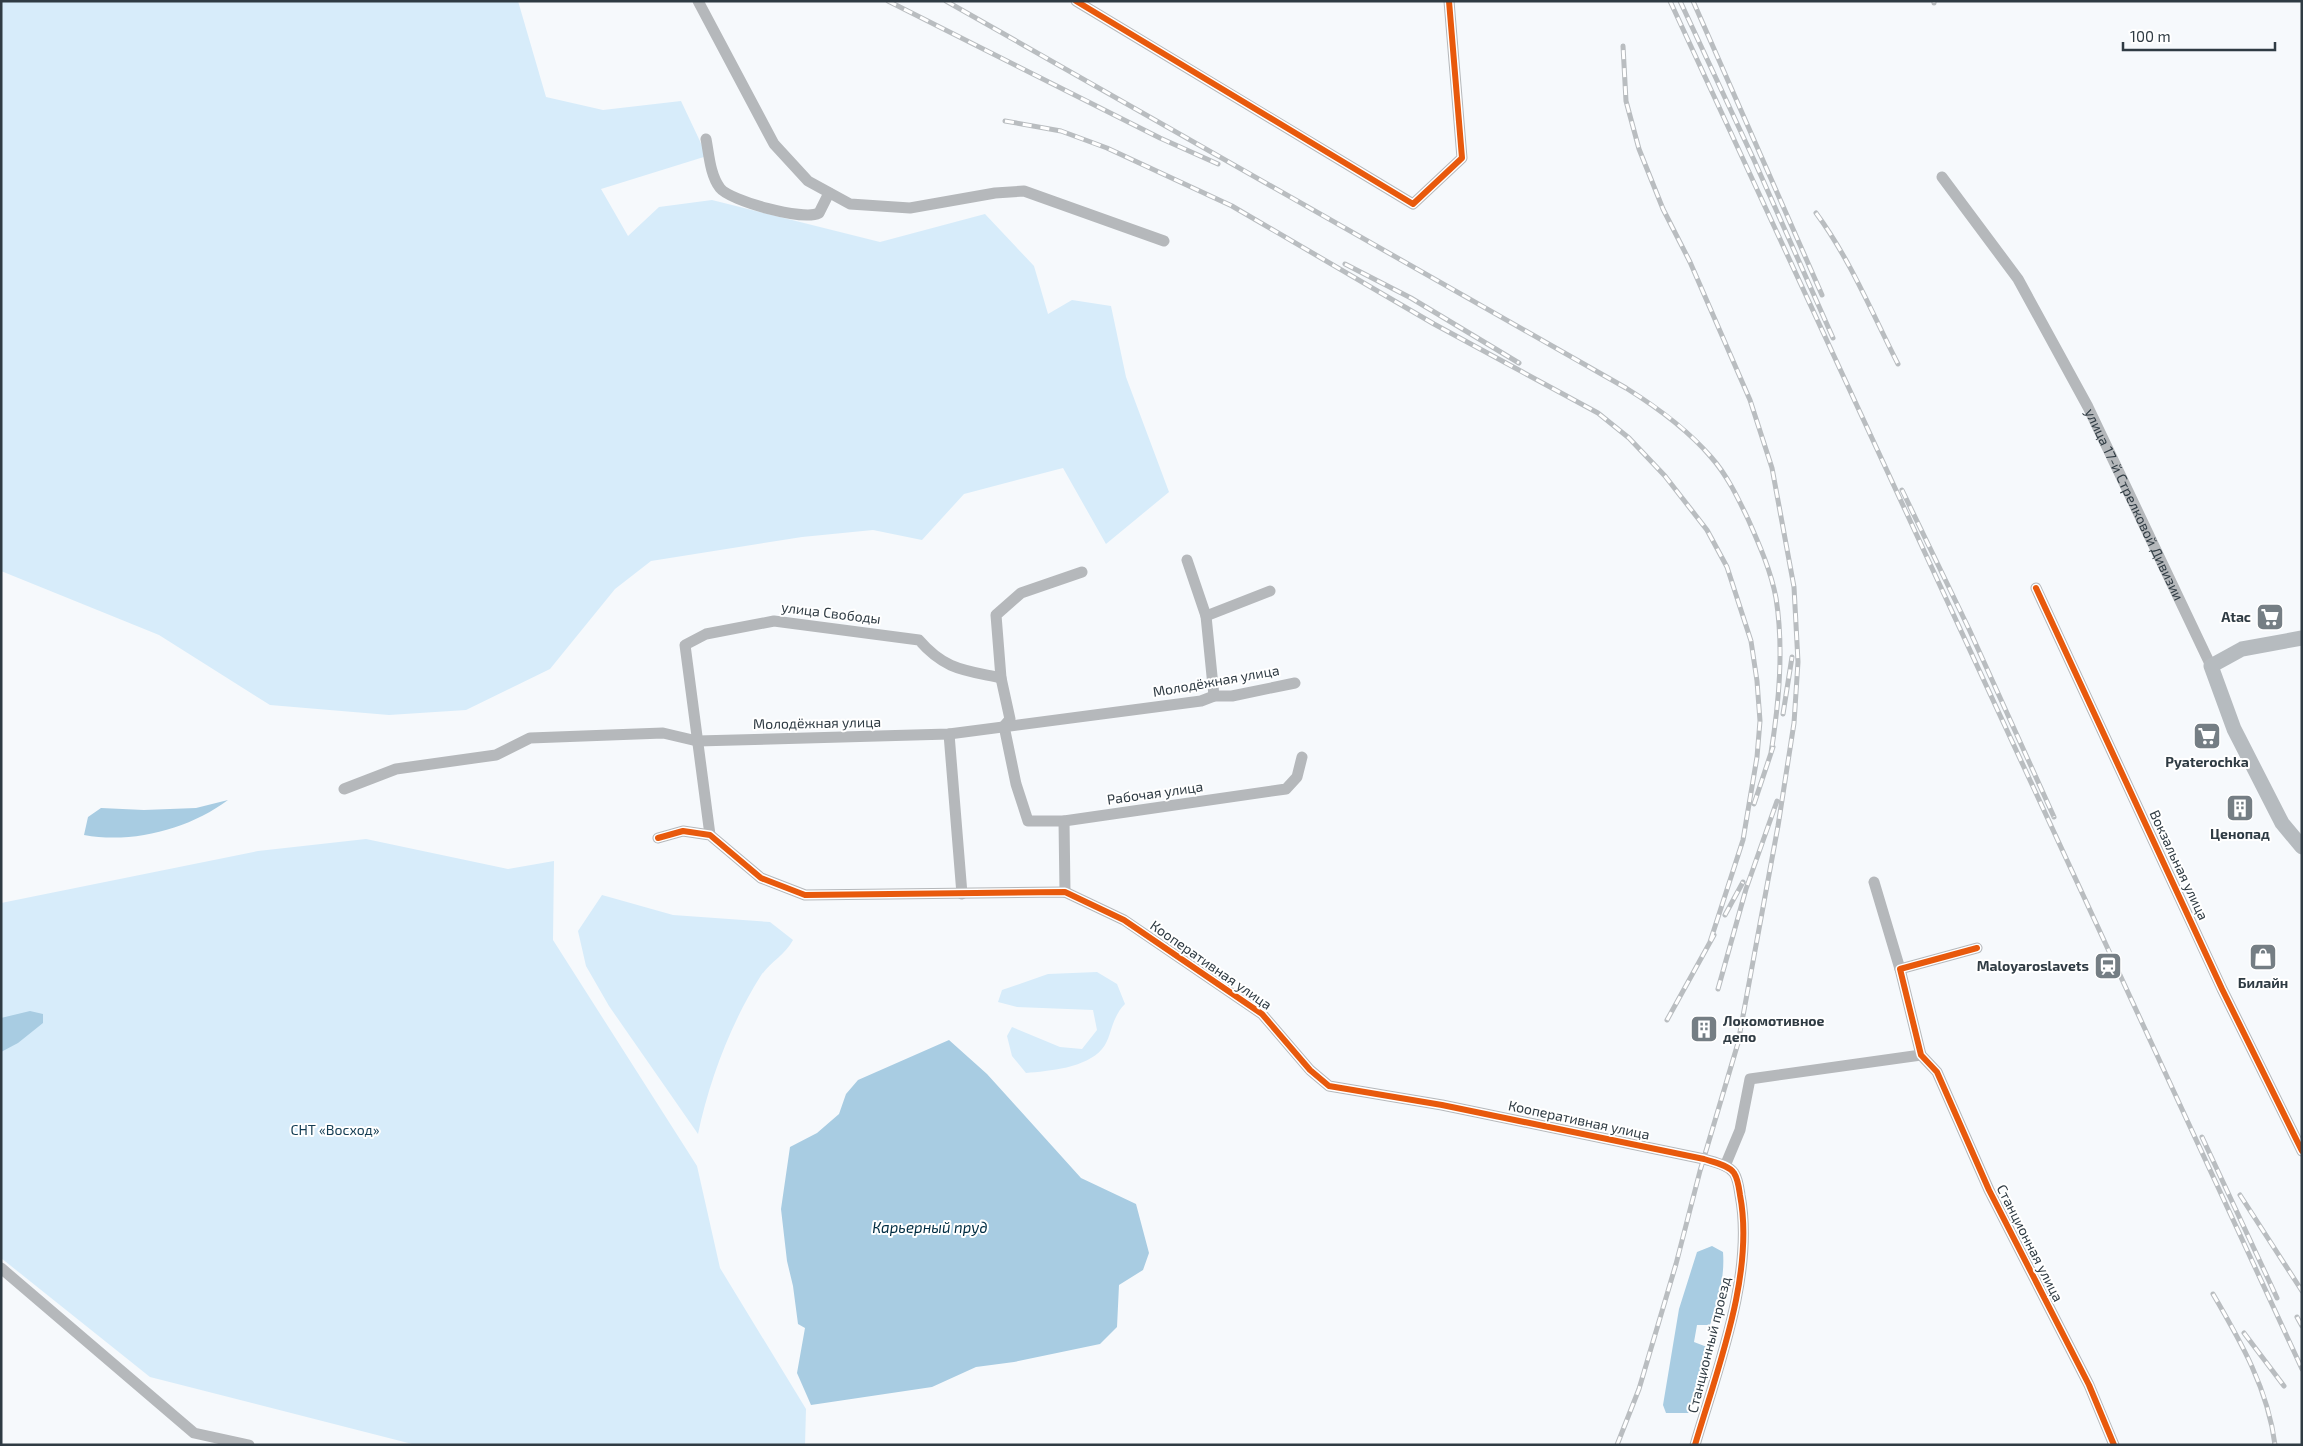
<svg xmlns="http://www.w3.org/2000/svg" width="2303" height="1446" font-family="'Exo 2',sans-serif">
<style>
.green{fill:#d7ecfa}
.water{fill:#a8cce2}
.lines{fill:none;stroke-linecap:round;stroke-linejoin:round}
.minor{stroke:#b5b8bb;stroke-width:11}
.major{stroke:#b6bbbf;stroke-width:15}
.rail-casing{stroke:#b9bdc0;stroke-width:5}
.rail{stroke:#fff;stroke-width:3;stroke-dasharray:9;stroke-linecap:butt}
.cycleway-casing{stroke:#fff;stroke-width:9}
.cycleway{stroke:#e8590c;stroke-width:6}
.labels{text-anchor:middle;stroke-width:4;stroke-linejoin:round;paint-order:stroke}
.street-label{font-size:14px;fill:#2f3b43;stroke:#fff}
.poi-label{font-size:14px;font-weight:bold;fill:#2f3b43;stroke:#fff}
.park-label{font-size:14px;fill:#143d53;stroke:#fff}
.water-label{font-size:15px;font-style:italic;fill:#012d43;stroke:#fff}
</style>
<rect width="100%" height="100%" fill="#f6f9fc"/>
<path class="green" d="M 1,1 L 518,1 L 546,97 L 603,110 L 681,101 L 707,156 L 601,189 L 628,236 L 659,207 L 712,200 L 880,242 L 985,214 L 1034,266 L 1048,314 L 1072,300 L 1111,306 L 1126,377 L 1169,492 L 1106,544 L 1063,468 L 964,494 L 922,540 L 873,530 L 802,537 L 651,561 L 615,589 L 550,669 L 466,710 L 389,715 L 270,705 L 159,635 L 1,571 Z
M 366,839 L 508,869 L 554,861 L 553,940 L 697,1166 L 720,1268 L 806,1409 L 805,1445 L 416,1445 L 150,1377 L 1,1258 L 1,903 L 258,851 Z
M 602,895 L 673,915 L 770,922 L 793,940 C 785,955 769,963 760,977 C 731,1023 709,1081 698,1134 L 609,1006 L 586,966 L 578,931 Z
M 1097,972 L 1117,984 L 1125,1004 C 1110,1019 1112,1038 1102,1049 C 1086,1068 1049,1071 1026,1073 L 1012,1056 L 1007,1036 L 1012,1027 L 1060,1047 L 1082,1049 L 1097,1030 L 1093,1010 L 1017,1007 L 998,1002 L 1002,990 L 1048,974 Z"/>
<path class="water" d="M 228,800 C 189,829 133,844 84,835 L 88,817 L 101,808 L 144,810 L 196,808 Z
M 30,1011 L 43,1014 L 43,1023 L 18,1043 L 1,1052 L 1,1018 Z
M 949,1040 L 987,1074 L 1081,1178 L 1136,1204 L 1149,1253 L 1143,1270 L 1119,1285 L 1117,1327 L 1100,1344 L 1014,1362 L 976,1367 L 932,1387 L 811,1405 L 797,1373 L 805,1328 L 798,1324 L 793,1286 L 787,1261 L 781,1209 L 790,1147 L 817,1133 L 839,1114 L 846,1094 L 858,1080 Z
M 1712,1246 L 1723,1252 C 1725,1278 1718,1300 1710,1325 L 1697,1325 L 1694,1342 L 1707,1347 L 1689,1413 L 1666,1413 L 1663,1405 L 1679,1309 L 1697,1252 Z"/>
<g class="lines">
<g class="minor">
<path d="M 698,1 L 774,144 L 808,181 L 850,204 L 910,208 L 995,193 L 1024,191 L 1164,241"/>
<path d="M 1076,1 L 1413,204 L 1462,158 L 1449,1"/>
<path d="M 706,139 C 709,154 710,175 720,188 C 730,201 803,221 819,213 L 829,193"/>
<path id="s1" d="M 1942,177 L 2018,279 L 2088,407 L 2211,666"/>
<path d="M 1187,560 L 1206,616 L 1214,696"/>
<path d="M 1082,572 L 1021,593 L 996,615 L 1001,678 L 1010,719 L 1004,726 L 1016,784 L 1028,821 L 1064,821 L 1286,789 L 1297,777 L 1302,757"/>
<path d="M 2036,588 L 2222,989 L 2302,1151"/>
<path d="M 1206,616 L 1270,591"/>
<path d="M 949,734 L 962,894"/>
<path d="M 344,789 L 396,769 L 496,755 L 530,738 L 663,733 L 697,741 L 949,734 L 1201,701 L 1214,696 L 1232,696 L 1295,683"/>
<path d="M 1064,821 L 1065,892"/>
<path d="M 710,835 L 685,645 L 706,634 L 774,621 L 919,640 C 945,670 964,670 1001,678"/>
<path d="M 658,838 L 683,831 L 710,835 L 761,878 L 805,895 L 1065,892 L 1124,920 L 1262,1014 L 1310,1070 L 1329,1086 L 1442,1105 L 1704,1159 C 1713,1162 1729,1165 1734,1173 C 1738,1179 1739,1188 1740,1195 C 1755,1273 1717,1370 1695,1445"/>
<path d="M 1874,882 L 1900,969"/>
<path d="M 1977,948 L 1900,969 L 1921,1055 L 1937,1072 L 1989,1190 L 2089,1385 L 2114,1445"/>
<path d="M 1725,1166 L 1740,1130 L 1750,1079 L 1921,1055"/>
<path d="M 1,1268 L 194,1433 L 249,1445"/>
</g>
<path class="major" d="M 2302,638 L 2242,649 L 2211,666 L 2234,729 L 2282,823 L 2302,847"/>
<g class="rail-casing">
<path id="rail" d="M 888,1 L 1160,138 L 1218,164
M 946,1 L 1626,388 C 1658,408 1687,429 1711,457 C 1727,475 1738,498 1748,519 C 1759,544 1771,571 1776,598 C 1784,649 1779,702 1771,753
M 1670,1 L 2302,1369
M 1680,1 L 1754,160 L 1833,338
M 1693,1 L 1822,295
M 1934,1 L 1934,3
M 1005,121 L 1061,131 L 1107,148 L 1232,206 L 1434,324 L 1598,413 L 1629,438 L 1665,476 L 1707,530 L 1727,567 L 1751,641 L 1757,681 L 1760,721 L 1757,757 L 1743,840 L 1710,942
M 1816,213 C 1850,259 1872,313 1898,364
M 1345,264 L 1411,298 L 1519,363
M 1902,490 L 1969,629 L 2054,817
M 1783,714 L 1792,657
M 1754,804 L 1773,747
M 1725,915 L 1743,882
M 1718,989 L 1746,889 L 1777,801
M 1667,1020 L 1714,935
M 2202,1137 L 2277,1298
M 2240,1195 L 2302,1291
M 2213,1294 C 2241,1342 2268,1389 2275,1445
M 2297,1317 L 2302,1326
M 2244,1333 L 2284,1386
M 1617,1445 L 1639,1389 L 1676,1264 L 1700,1171 L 1738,1043 L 1778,826 L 1794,723 L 1798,662 L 1794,587 L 1772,468 L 1750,400 L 1690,262 L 1663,209 L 1639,149 L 1626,101 L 1623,46"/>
</g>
<use href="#rail" class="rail"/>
<g class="cycleway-casing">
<path id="cycleway" d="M 1076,1 L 1413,204 L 1462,158 L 1449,1
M 2036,588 L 2222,989 L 2302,1151
M 658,838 L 683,831 L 710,835 L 761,878 L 805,895 L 1065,892 L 1124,920 L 1262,1014 L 1310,1070 L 1329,1086 L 1442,1105 L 1704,1159 C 1713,1162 1729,1165 1734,1173 C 1738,1179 1739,1188 1740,1195 C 1755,1273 1717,1370 1695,1445
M 1977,948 L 1900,969 L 1921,1055 L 1937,1072 L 1989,1190 L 2089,1385 L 2114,1445"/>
</g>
<use href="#cycleway" class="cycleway"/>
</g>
<defs>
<g id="supermarket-square" transform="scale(1.4375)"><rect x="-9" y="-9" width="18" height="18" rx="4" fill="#757e84" stroke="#fff"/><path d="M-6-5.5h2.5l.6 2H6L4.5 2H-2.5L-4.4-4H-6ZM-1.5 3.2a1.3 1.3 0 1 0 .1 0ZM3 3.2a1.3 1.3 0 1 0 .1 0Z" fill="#fff"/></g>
<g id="building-square" transform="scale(1.4375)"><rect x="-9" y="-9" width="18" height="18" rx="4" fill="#757e84" stroke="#fff"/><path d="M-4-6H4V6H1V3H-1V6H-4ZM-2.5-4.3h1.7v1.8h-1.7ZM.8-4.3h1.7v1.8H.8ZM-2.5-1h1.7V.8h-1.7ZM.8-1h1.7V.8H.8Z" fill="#fff"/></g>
<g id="shop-square" transform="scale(1.4375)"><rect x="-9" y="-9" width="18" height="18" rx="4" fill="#757e84" stroke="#fff"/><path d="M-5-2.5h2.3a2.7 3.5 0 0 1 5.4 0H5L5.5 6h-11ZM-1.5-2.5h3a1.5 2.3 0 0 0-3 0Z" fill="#fff"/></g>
<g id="station-square" transform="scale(1.4375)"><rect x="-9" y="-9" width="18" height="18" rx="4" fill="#757e84" stroke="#fff"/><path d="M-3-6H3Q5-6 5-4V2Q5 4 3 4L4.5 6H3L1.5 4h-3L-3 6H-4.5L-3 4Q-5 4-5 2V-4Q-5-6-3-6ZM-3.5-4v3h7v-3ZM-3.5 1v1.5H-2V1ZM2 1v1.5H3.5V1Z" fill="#fff"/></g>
</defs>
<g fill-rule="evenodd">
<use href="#supermarket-square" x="2270" y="617"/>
<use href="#supermarket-square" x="2207" y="736"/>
<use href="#building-square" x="2240" y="808"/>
<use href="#shop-square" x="2263" y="957"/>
<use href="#station-square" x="2108" y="966"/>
<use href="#building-square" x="1704" y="1029"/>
</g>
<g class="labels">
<g class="street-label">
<text dy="5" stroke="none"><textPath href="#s1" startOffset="381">улица 17-й Стрелковой Дивизии</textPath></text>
<text transform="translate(831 613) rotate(7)" y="5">улица Свободы</text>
<text transform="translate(1216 681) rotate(-10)" y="5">Молодёжная улица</text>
<text transform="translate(817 723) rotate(-1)" y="5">Молодёжная улица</text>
<text transform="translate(1155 793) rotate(-8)" y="5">Рабочая улица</text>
<text transform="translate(2179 865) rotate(65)" y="5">Вокзальная улица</text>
<text transform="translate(1211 965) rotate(35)" y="5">Кооперативная улица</text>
<text transform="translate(1579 1120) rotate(12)" y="5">Кооперативная улица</text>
<text transform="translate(2030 1243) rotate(63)" y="5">Станционная улица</text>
<text transform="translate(1709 1345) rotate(-76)" y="5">Станционный проезд</text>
</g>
<g class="poi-label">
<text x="2251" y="622" text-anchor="end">Atac</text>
<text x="2207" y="767">Pyaterochka</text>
<text x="2240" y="839">Ценопад</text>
<text x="2089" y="971" text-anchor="end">Maloyaroslavets</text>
<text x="2263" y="988">Билайн</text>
<text x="1723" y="1026" text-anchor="start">Локомотивное<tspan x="1723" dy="16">депо</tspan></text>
</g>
<g class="park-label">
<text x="335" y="1135">СНТ «Восход»</text>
</g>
<g class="water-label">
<text x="930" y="1233">Карьерный пруд</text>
</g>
</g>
<rect width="2303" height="1446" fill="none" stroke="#2f3b43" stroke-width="5"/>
<path d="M2123 42v8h152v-8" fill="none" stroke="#2f3b43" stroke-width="2.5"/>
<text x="2130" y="42" font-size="15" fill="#2f3b43" stroke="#ffffff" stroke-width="4" paint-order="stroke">100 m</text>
</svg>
